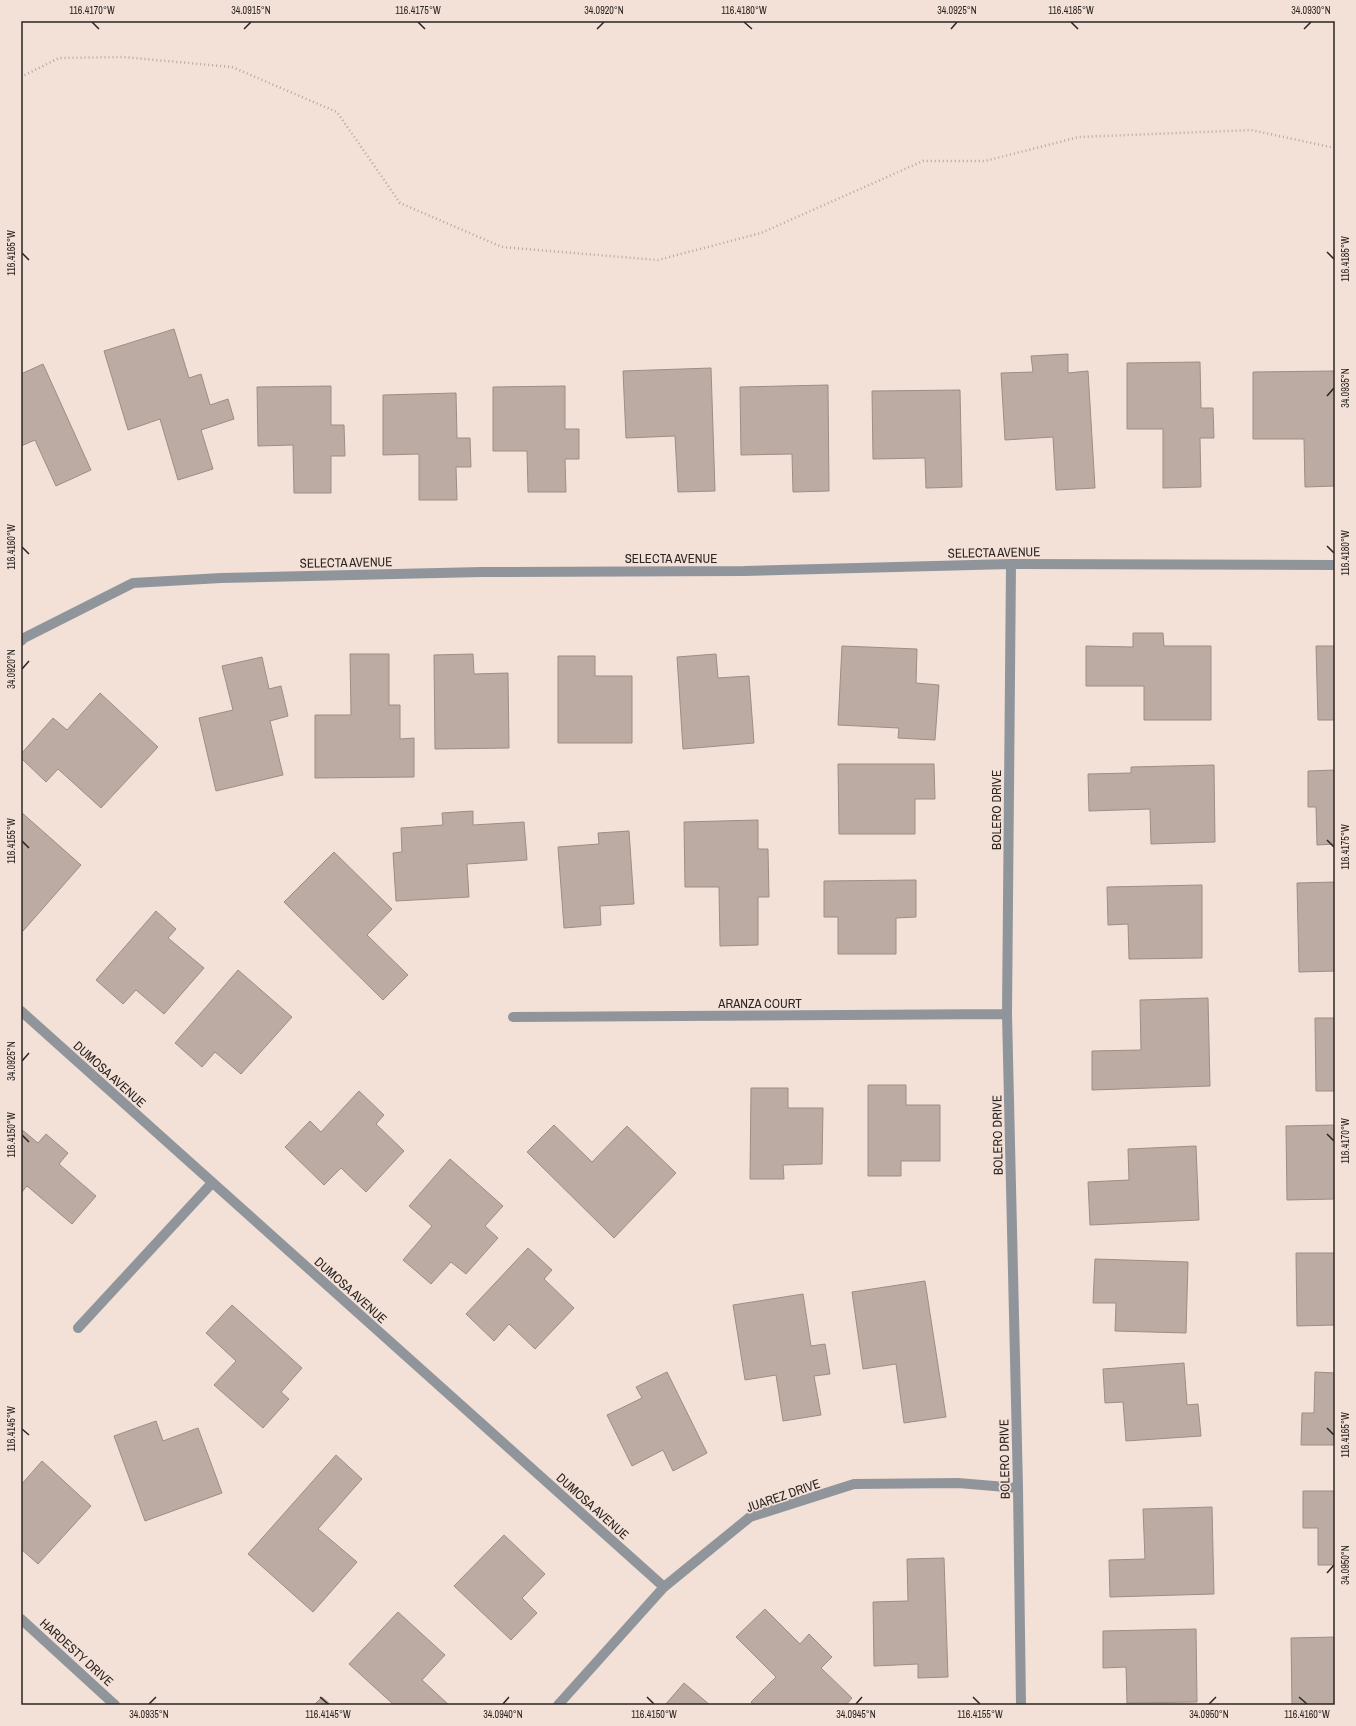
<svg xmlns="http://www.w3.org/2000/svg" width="1356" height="1726" font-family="'Archivo Narrow',sans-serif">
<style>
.building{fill:#bcaba3;stroke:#9d8d85}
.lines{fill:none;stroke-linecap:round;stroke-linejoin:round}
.path{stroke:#b5a79f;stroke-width:2.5;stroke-dasharray:1 3;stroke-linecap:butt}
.minor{stroke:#90959b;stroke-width:10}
.ticks{fill:none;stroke:#2b2421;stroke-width:1.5}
.labels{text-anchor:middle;stroke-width:3.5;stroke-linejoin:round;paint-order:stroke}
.street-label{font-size:13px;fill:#2b2421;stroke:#f3e1d8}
.neatline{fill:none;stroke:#2b2421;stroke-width:1.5}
.ticks-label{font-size:10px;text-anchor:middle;fill:#2b2421}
</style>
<rect width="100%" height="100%" fill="#f3e1d8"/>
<path class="building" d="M 174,329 L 189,378 L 201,374 L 210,405 L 228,399 L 234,419 L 201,430 L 213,469 L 178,480 L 160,419 L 128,430 L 104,351 Z
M 1068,354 L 1068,373 L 1088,371 L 1095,488 L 1056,490 L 1053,437 L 1005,440 L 1001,373 L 1033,372 L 1031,356 Z
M 1200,362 L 1201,408 L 1213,408 L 1214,438 L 1200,438 L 1201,487 L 1163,488 L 1163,429 L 1127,429 L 1127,363 Z
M 43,364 L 91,470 L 56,486 L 35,440 L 21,446 L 21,374 Z
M 711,368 L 715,491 L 678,492 L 675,436 L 626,438 L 623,371 Z
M 1335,371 L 1335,486 L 1305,487 L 1304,439 L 1253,439 L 1253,372 Z
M 828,385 L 829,491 L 793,492 L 792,454 L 741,455 L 740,387 Z
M 331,386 L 331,425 L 344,425 L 345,456 L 331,456 L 331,493 L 294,493 L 293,445 L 258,446 L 257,387 Z
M 565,386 L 565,429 L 579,429 L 579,459 L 565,459 L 566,492 L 528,492 L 527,451 L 493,451 L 493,387 Z
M 960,390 L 962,487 L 926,488 L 925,458 L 873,459 L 872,391 Z
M 456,393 L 457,438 L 470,438 L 471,467 L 456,467 L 457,500 L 419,500 L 419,454 L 383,455 L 383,395 Z
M 1133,633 L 1163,633 L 1164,646 L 1211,646 L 1211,720 L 1144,720 L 1144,686 L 1086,686 L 1086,646 L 1133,647 Z
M 842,646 L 917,649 L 916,683 L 939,685 L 935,740 L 898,738 L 899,728 L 838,725 Z
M 1316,646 L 1335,646 L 1335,720 L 1318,720 Z
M 350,654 L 389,654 L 389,705 L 400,705 L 400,739 L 414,738 L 414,777 L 315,778 L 315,715 L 351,715 Z
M 473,654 L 474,674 L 508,673 L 509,748 L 435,749 L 434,655 Z
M 716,654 L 718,678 L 749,676 L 754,743 L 683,749 L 677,657 Z
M 558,656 L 595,656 L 595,676 L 632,676 L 632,743 L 558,743 Z
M 262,657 L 269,689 L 281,686 L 288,716 L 270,721 L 283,775 L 216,791 L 199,718 L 233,710 L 222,666 Z
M 100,693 L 158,747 L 101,808 L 58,769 L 46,782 L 21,758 L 21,754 L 53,718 L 67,730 Z
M 838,764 L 934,764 L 935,799 L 915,799 L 915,834 L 839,834 Z
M 1214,765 L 1215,842 L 1151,844 L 1150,809 L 1089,811 L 1088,774 L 1131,773 L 1131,767 Z
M 1335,770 L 1335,844 L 1317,845 L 1316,807 L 1308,807 L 1308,771 Z
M 473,811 L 473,825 L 524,822 L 527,860 L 467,864 L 469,897 L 396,901 L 393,853 L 402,852 L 401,828 L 443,825 L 442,813 Z
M 21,812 L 81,865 L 23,931 L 21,929 Z
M 758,820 L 758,849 L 768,849 L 769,897 L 758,897 L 758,945 L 720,946 L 719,887 L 685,887 L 684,822 Z
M 629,831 L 634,904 L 600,906 L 601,925 L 564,928 L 558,847 L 599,844 L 598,833 Z
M 334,852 L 392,909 L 367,935 L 408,975 L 383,1000 L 284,902 Z
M 916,880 L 916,917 L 896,918 L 896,954 L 838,954 L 838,917 L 824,917 L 824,881 Z
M 1335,882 L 1335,971 L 1299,972 L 1297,883 Z
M 1202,885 L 1202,958 L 1129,959 L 1128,924 L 1108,925 L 1107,887 Z
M 156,911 L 176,929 L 168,938 L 204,968 L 164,1014 L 136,990 L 123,1004 L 96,980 Z
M 238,970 L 292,1017 L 241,1074 L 215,1052 L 202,1067 L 175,1043 Z
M 1208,998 L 1210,1086 L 1092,1090 L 1092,1051 L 1141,1050 L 1140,1000 Z
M 1315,1018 L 1335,1018 L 1335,1091 L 1316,1091 Z
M 868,1085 L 906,1085 L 906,1105 L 940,1105 L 940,1161 L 901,1161 L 901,1176 L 868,1176 Z
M 751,1088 L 788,1088 L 788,1108 L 823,1108 L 822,1164 L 783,1165 L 784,1179 L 750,1179 Z
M 359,1091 L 384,1115 L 376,1124 L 404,1151 L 366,1192 L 341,1168 L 324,1185 L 285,1147 L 310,1121 L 321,1132 Z
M 554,1125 L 592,1162 L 627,1126 L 676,1173 L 614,1238 L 527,1152 Z
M 1335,1125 L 1335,1199 L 1287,1200 L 1286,1126 Z
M 21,1129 L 38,1143 L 46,1134 L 68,1153 L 59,1164 L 96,1196 L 72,1224 L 27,1186 L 21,1193 Z
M 1196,1146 L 1199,1220 L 1090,1225 L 1088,1182 L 1129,1180 L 1128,1149 Z
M 450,1159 L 503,1206 L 485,1226 L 498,1238 L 466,1274 L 451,1262 L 431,1284 L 403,1260 L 432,1226 L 409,1206 Z
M 528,1248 L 552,1270 L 544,1279 L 574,1308 L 535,1349 L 509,1324 L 494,1341 L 466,1314 Z
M 1296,1253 L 1335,1253 L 1335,1325 L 1297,1326 Z
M 1095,1259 L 1188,1262 L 1186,1333 L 1115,1331 L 1116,1303 L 1093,1303 Z
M 925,1281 L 946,1417 L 904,1423 L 896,1364 L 863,1369 L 852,1292 Z
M 803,1294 L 811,1346 L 825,1344 L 830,1374 L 814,1376 L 821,1415 L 783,1421 L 776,1375 L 745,1380 L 733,1305 Z
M 232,1305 L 302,1368 L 281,1392 L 289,1399 L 263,1428 L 214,1385 L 236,1361 L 206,1333 Z
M 1184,1363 L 1187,1405 L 1198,1404 L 1201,1436 L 1126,1441 L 1123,1402 L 1105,1403 L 1103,1369 Z
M 667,1372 L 707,1453 L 673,1471 L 663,1450 L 632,1466 L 607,1415 L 642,1398 L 636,1387 Z
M 1315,1372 L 1335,1373 L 1335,1445 L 1301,1445 L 1302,1413 L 1314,1413 Z
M 156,1421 L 163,1441 L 198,1428 L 222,1493 L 145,1521 L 114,1436 Z
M 336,1455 L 362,1479 L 318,1529 L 357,1562 L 313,1612 L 248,1554 Z
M 42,1461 L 91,1506 L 38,1564 L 21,1549 L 21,1485 Z
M 1303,1491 L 1335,1491 L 1335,1565 L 1318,1565 L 1318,1528 L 1303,1528 Z
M 1212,1507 L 1214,1594 L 1110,1597 L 1109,1560 L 1145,1559 L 1143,1509 Z
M 504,1535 L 545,1574 L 522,1598 L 537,1613 L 511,1640 L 454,1586 Z
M 944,1558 L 948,1677 L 918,1678 L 918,1664 L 874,1666 L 873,1602 L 908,1601 L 907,1559 Z
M 765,1609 L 800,1644 L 809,1634 L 832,1657 L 821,1668 L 852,1698 L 846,1705 L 754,1705 L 751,1702 L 776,1677 L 736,1637 Z
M 398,1612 L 445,1655 L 422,1680 L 449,1705 L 394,1705 L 349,1664 Z
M 1196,1629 L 1197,1702 L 1127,1703 L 1126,1667 L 1103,1668 L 1103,1631 Z
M 1335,1637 L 1335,1705 L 1292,1705 L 1291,1638 Z
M 684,1683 L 710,1705 L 665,1705 Z
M 322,1697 L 331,1705 L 314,1705 Z"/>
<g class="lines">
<path class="path" d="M 21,77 L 59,58 L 123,57 L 232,67 L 337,112 L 400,203 L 502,247 L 658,260 L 761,233 L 923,161 L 985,161 L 1079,137 L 1251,130 L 1335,148"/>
<path class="minor" d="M 1011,564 L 1007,1014 L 1018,1488 L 1021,1705
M 21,641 L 24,638 L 133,583 L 221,578 L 482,572 L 744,571 L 1011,564 L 1335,565
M 21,1011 L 664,1587
M 513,1017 L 1007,1014
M 78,1328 L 212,1183
M 21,1619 L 115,1705
M 558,1705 L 664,1587 L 750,1517 L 854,1484 L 958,1483 L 1018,1488"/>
</g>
<path class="ticks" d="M 92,22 L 99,29M 418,22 L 425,29M 744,22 L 752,29M 1071,22 L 1078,29M 244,29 L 251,22M 597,29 L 604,22M 951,29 L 957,22M 1304,29 L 1311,22M 1327,252 L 1334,259M 22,253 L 29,260M 1327,396 L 1334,388M 1327,546 L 1334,553M 22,547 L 29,554M 22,669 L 29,661M 1327,840 L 1334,847M 22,841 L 29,848M 22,1061 L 29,1053M 1327,1134 L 1334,1141M 22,1135 L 29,1142M 1327,1428 L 1334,1435M 22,1429 L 29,1435M 1327,1573 L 1334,1565M 320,1697 L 328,1704M 647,1697 L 654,1704M 973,1697 L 980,1704M 1299,1697 L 1307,1704M 149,1704 L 156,1697M 503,1704 L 509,1697M 856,1704 L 862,1697M 1209,1704 L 1216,1697"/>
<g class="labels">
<g class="street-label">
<text transform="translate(994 552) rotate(-1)" y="5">SELECTA AVENUE</text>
<text x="671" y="563">SELECTA AVENUE</text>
<text transform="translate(346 562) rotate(-1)" y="5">SELECTA AVENUE</text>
<text transform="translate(996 810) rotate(-90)" y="5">BOLERO DRIVE</text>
<text x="760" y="1008">ARANZA COURT</text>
<text transform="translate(110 1074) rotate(42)" y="5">DUMOSA AVENUE</text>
<text transform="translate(997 1135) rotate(-91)" y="5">BOLERO DRIVE</text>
<text transform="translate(351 1290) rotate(42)" y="5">DUMOSA AVENUE</text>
<text transform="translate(1004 1459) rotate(-91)" y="5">BOLERO DRIVE</text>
<text transform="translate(783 1495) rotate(-19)" y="5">JUAREZ DRIVE</text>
<text transform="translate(593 1506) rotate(42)" y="5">DUMOSA AVENUE</text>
<text transform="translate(77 1652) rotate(42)" y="5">HARDESTY DRIVE</text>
</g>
</g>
<rect width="1356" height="1726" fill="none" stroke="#f3e1d8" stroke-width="44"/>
<rect x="22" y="22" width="1312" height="1682" class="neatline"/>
<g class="ticks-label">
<text x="92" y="14">116.4170°W</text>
<text x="251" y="14">34.0915°N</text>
<text x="418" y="14">116.4175°W</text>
<text x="604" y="14">34.0920°N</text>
<text x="744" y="14">116.4180°W</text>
<text x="957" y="14">34.0925°N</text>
<text x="1071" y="14">116.4185°W</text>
<text x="1311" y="14">34.0930°N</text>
<text transform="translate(11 253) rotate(-90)" y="4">116.4165°W</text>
<text transform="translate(1345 259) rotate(-90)" y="4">116.4185°W</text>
<text transform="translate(1345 388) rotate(-90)" y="4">34.0935°N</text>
<text transform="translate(11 547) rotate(-90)" y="4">116.4160°W</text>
<text transform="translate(1345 553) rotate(-90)" y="4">116.4180°W</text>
<text transform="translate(11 669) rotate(-90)" y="4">34.0920°N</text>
<text transform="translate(11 841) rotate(-90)" y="4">116.4155°W</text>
<text transform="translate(1345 847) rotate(-90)" y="4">116.4175°W</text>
<text transform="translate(11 1061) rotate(-90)" y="4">34.0925°N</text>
<text transform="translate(11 1135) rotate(-90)" y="4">116.4150°W</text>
<text transform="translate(1345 1141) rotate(-90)" y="4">116.4170°W</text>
<text transform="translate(11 1429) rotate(-90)" y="4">116.4145°W</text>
<text transform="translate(1345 1435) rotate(-90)" y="4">116.4165°W</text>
<text transform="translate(1345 1565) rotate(-90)" y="4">34.0950°N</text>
<text x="149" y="1718">34.0935°N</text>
<text x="328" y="1718">116.4145°W</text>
<text x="503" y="1718">34.0940°N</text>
<text x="654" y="1718">116.4150°W</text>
<text x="856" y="1718">34.0945°N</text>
<text x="980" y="1718">116.4155°W</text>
<text x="1209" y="1718">34.0950°N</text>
<text x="1307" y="1718">116.4160°W</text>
</g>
</svg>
